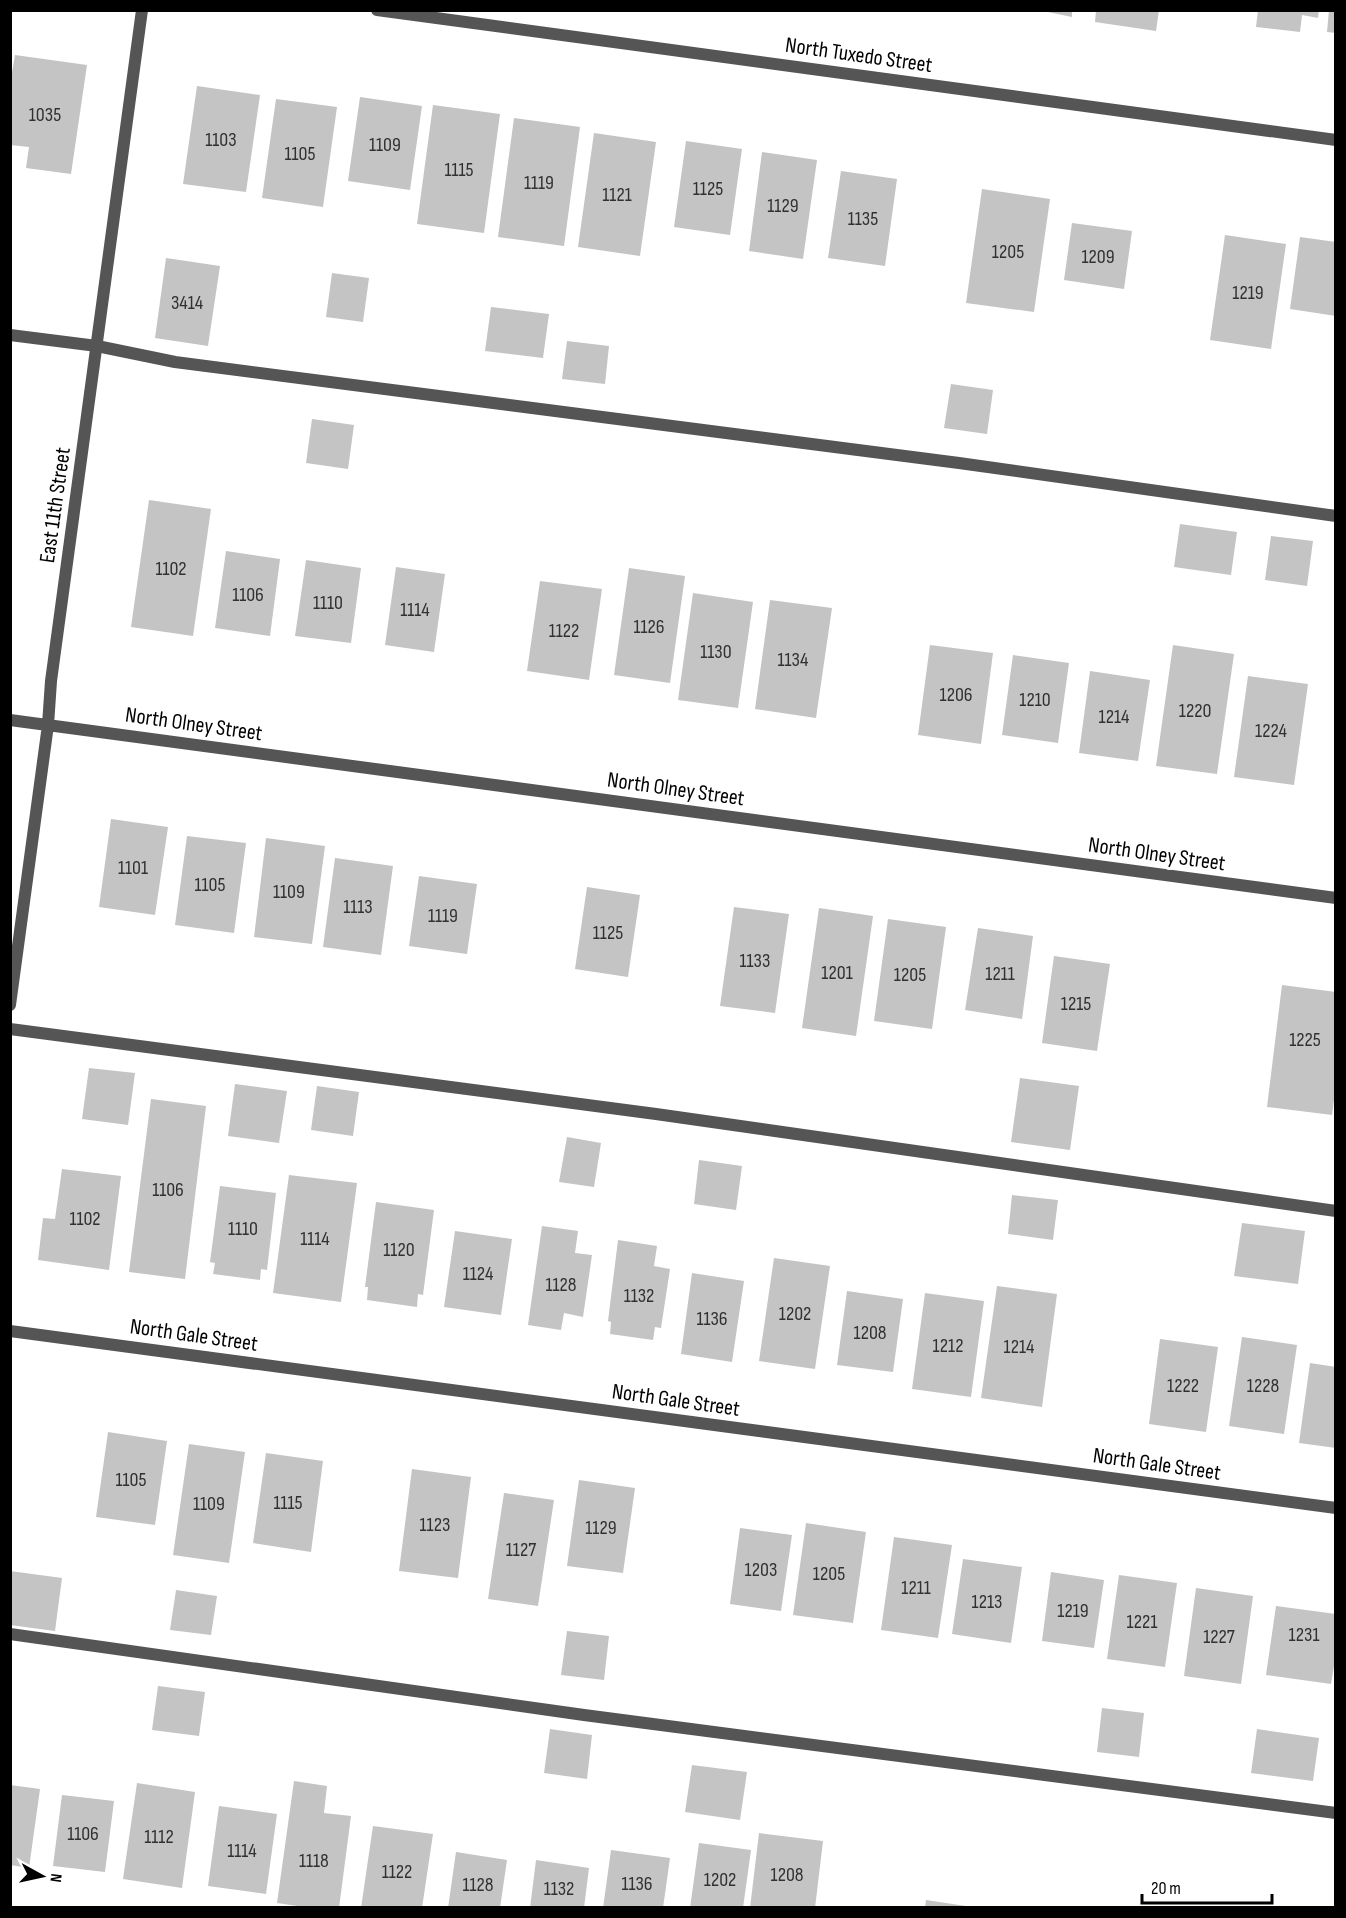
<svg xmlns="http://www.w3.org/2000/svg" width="1346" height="1918" font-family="'Sofia Sans Condensed',sans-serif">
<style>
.building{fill:#c4c4c4}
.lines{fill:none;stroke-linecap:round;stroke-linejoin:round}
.service{stroke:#555;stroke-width:12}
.minor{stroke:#555;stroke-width:12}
.labels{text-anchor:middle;stroke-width:6;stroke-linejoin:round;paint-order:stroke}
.number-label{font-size:20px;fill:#313131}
.street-label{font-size:22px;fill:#000;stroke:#fff}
</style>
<rect width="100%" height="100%" fill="#fff"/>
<path class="building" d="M 1038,10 L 1072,10 L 1072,17 Z
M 1096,10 L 1159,10 L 1156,31 L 1095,22 Z
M 1258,10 L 1319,10 L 1318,18 L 1302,15 L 1300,32 L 1256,27 Z
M 1329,10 L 1336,10 L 1336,33 L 1327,32 Z
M 15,55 L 87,65 L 71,174 L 26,168 L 29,147 L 10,145 L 10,84 Z
M 197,86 L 260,95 L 246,192 L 183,184 Z
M 360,97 L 422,106 L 410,190 L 348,181 Z
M 276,99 L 337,107 L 323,207 L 262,198 Z
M 433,105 L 500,114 L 484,233 L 417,224 Z
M 514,118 L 580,127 L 564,246 L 498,237 Z
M 594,133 L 656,142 L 640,256 L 578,247 Z
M 686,141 L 742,149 L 730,235 L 674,227 Z
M 762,152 L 817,160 L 803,259 L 749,251 Z
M 841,171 L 897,179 L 885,266 L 828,258 Z
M 982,189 L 1050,199 L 1034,312 L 966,303 Z
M 1072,223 L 1132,231 L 1124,289 L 1064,280 Z
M 1225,235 L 1286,244 L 1271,349 L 1210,340 Z
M 1300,237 L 1336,242 L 1336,316 L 1290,309 Z
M 166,258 L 220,266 L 208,346 L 155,338 Z
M 332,273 L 369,278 L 363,322 L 326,317 Z
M 491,307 L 549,314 L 543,358 L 485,351 Z
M 567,341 L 609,346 L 605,384 L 562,379 Z
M 951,384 L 993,390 L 987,434 L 944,428 Z
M 312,419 L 354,425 L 348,469 L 306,463 Z
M 149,500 L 211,509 L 193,636 L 131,627 Z
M 1180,524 L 1237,532 L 1231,575 L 1174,567 Z
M 1271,536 L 1313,541 L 1307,586 L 1265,580 Z
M 226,551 L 280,559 L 270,636 L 215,628 Z
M 306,560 L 361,568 L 351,643 L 295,636 Z
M 396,567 L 445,574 L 434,652 L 385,645 Z
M 629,568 L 685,576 L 670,683 L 614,675 Z
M 540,581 L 602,589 L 589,680 L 527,671 Z
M 693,593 L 753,602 L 738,708 L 678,700 Z
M 770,600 L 832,608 L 816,718 L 755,709 Z
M 930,645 L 993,653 L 981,744 L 918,735 Z
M 1173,645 L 1234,654 L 1217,774 L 1156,766 Z
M 1013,655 L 1069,663 L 1058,743 L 1002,735 Z
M 1090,671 L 1150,680 L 1138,761 L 1079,753 Z
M 1248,676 L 1308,684 L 1294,785 L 1234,777 Z
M 111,819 L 168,827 L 155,915 L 99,907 Z
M 187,836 L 246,843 L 234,933 L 175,925 Z
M 266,838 L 325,846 L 312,944 L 254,937 Z
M 335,858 L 393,866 L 381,955 L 323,947 Z
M 419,876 L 477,884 L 467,954 L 409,946 Z
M 587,887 L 640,895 L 628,977 L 575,969 Z
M 734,907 L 789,914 L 775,1013 L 720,1006 Z
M 819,908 L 873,916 L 856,1036 L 802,1028 Z
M 888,919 L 946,927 L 932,1029 L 874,1021 Z
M 978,928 L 1033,936 L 1022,1019 L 965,1010 Z
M 1054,956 L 1110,964 L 1097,1051 L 1042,1043 Z
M 1282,985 L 1336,992 L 1336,1085 L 1332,1115 L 1267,1107 Z
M 89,1068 L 135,1073 L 128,1125 L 82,1119 Z
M 1020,1078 L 1079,1086 L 1070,1150 L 1011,1142 Z
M 235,1084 L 287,1091 L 279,1143 L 228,1136 Z
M 317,1086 L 359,1092 L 353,1136 L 311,1130 Z
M 151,1099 L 206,1106 L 185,1279 L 129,1272 Z
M 567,1137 L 601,1143 L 594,1187 L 559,1182 Z
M 699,1160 L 742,1166 L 736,1210 L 694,1204 Z
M 62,1169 L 121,1176 L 109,1270 L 38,1260 L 43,1218 L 55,1219 Z
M 289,1175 L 357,1183 L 341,1302 L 273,1293 Z
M 220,1186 L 276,1193 L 267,1270 L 261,1269 L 260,1280 L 213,1274 L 215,1263 L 210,1262 Z
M 1012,1195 L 1058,1200 L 1053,1240 L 1008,1234 Z
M 376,1202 L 434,1210 L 423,1295 L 418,1294 L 417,1307 L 367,1300 L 368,1287 L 365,1287 Z
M 1242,1223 L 1305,1231 L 1298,1284 L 1234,1276 Z
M 542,1226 L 578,1231 L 575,1253 L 592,1255 L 583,1317 L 564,1313 L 561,1330 L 528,1325 Z
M 455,1231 L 512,1239 L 501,1315 L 444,1307 Z
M 618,1240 L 657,1246 L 654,1266 L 670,1269 L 661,1328 L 655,1327 L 653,1340 L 610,1334 L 611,1322 L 608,1321 Z
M 774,1258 L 830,1266 L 815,1369 L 759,1361 Z
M 692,1273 L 744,1281 L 732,1362 L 681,1354 Z
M 997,1286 L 1057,1294 L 1042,1407 L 981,1398 Z
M 847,1291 L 903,1299 L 893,1372 L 837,1365 Z
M 925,1293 L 984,1301 L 971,1397 L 912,1389 Z
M 1242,1337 L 1297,1345 L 1284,1434 L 1229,1426 Z
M 1160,1339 L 1218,1347 L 1206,1432 L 1149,1424 Z
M 1310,1363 L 1336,1367 L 1336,1448 L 1299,1443 Z
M 108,1432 L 167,1441 L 155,1525 L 96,1517 Z
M 189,1444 L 245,1452 L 229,1563 L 173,1555 Z
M 266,1453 L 323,1461 L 311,1552 L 253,1543 Z
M 412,1469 L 471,1477 L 458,1578 L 399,1571 Z
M 579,1480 L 635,1488 L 623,1573 L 567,1566 Z
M 504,1493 L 554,1500 L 538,1606 L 488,1599 Z
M 806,1523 L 866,1532 L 853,1623 L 793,1615 Z
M 740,1528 L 792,1535 L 781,1611 L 730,1604 Z
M 894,1537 L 952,1545 L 938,1638 L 881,1630 Z
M 963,1559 L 1022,1567 L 1011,1643 L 952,1634 Z
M 10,1571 L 62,1578 L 55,1631 L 10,1625 Z
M 1051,1572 L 1104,1580 L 1094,1648 L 1042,1641 Z
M 1119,1575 L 1177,1583 L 1165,1667 L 1107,1659 Z
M 1196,1588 L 1253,1596 L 1241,1684 L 1184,1676 Z
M 176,1590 L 217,1596 L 211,1635 L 170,1630 Z
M 1276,1606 L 1336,1614 L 1336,1654 L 1331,1684 L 1266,1675 Z
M 567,1631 L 609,1636 L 604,1680 L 561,1675 Z
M 158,1686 L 205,1692 L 199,1736 L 152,1730 Z
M 1102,1708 L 1144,1713 L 1139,1757 L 1097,1752 Z
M 550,1729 L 592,1735 L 587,1779 L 544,1773 Z
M 1257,1729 L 1319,1738 L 1313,1781 L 1251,1773 Z
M 692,1765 L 747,1772 L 740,1820 L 685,1812 Z
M 294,1781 L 327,1786 L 324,1813 L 351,1816 L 339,1908 L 311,1908 L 277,1903 Z
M 137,1783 L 195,1792 L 182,1888 L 123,1879 Z
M 10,1785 L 40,1789 L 29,1868 L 10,1865 Z
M 62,1795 L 114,1801 L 105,1872 L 53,1866 Z
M 219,1806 L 277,1814 L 266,1894 L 208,1886 Z
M 373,1826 L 433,1834 L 422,1908 L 361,1908 Z
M 759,1833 L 823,1841 L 815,1908 L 750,1908 Z
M 699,1843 L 751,1850 L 743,1908 L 690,1908 Z
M 611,1850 L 670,1858 L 663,1908 L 603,1908 Z
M 456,1852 L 507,1860 L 500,1908 L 448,1908 Z
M 536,1860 L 589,1868 L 584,1908 L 530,1908 Z
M 926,1900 L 966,1906 L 966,1908 L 925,1908 Z"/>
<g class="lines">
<path class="service" d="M 10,335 L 97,346 L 175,362 L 959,463 L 1336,516
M 10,1029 L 656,1114 L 1336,1211
M 10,1634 L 584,1715 L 1336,1813"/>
<path class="minor" d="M 377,10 L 1336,140
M 10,720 L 1336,898
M 10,1005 L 48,725 L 51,681 L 142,10
M 10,1331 L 1336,1508"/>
</g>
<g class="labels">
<g class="number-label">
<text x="45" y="121">1035</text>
<text x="221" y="146">1103</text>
<text x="385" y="151">1109</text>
<text x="300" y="160">1105</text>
<text x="459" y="176">1115</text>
<text x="539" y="189">1119</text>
<text x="708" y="195">1125</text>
<text x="617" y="201">1121</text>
<text x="783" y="212">1129</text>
<text x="863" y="225">1135</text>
<text x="1008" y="258">1205</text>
<text x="1098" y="263">1209</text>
<text x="1248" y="299">1219</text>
<text x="187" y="309">3414</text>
<text x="171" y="575">1102</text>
<text x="248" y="601">1106</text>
<text x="328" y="609">1110</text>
<text x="415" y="616">1114</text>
<text x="649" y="633">1126</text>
<text x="564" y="637">1122</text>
<text x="716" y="658">1130</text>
<text x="793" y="666">1134</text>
<text x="956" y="701">1206</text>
<text x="1035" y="706">1210</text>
<text x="1195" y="717">1220</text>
<text x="1114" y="723">1214</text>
<text x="1271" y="737">1224</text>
<text x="133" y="874">1101</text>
<text x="210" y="891">1105</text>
<text x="289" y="898">1109</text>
<text x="358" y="913">1113</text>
<text x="443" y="922">1119</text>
<text x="608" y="939">1125</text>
<text x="755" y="967">1133</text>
<text x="837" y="979">1201</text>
<text x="1000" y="980">1211</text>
<text x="910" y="981">1205</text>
<text x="1076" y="1010">1215</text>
<text x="1305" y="1046">1225</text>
<text x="168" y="1196">1106</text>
<text x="85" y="1225">1102</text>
<text x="243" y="1235">1110</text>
<text x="315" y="1245">1114</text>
<text x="399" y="1256">1120</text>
<text x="478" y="1280">1124</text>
<text x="561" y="1291">1128</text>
<text x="639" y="1302">1132</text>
<text x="795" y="1320">1202</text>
<text x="712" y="1325">1136</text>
<text x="870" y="1339">1208</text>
<text x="948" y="1352">1212</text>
<text x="1019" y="1353">1214</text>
<text x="1183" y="1392">1222</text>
<text x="1263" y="1392">1228</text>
<text x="131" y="1486">1105</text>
<text x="288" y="1509">1115</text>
<text x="209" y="1510">1109</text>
<text x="435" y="1531">1123</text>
<text x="601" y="1534">1129</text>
<text x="521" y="1556">1127</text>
<text x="761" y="1576">1203</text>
<text x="829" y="1580">1205</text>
<text x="916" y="1594">1211</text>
<text x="987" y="1608">1213</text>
<text x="1073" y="1617">1219</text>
<text x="1142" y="1628">1221</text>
<text x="1304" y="1641">1231</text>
<text x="1219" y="1643">1227</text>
<text x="83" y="1840">1106</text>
<text x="159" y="1843">1112</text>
<text x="242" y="1857">1114</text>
<text x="314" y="1867">1118</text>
<text x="397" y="1878">1122</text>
<text x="787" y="1881">1208</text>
<text x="720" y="1886">1202</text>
<text x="637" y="1890">1136</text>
<text x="478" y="1891">1128</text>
<text x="559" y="1895">1132</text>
</g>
<g class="street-label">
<text transform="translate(859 54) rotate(8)" y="8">North Tuxedo Street</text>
<text transform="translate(54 505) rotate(-82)" y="8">East 11th Street</text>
<text transform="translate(194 723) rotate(8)" y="8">North Olney Street</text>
<text transform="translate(676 788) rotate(8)" y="8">North Olney Street</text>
<text transform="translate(1157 853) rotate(8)" y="8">North Olney Street</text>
<text transform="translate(194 1334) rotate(8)" y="8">North Gale Street</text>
<text transform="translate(676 1399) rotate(8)" y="8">North Gale Street</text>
<text transform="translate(1157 1463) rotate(8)" y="8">North Gale Street</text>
</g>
</g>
<rect width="1346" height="1918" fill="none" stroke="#000000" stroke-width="24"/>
<g transform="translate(42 1876) rotate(98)" stroke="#ffffff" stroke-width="4.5" paint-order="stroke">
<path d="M0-4.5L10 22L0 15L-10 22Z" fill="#000000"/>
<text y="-9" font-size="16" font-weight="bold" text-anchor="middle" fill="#000000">N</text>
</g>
<path d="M1142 1894v9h130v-9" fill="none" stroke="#000000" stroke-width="3"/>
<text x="1151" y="1894" font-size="18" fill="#000000" stroke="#ffffff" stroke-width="4.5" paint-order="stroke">20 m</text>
</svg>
